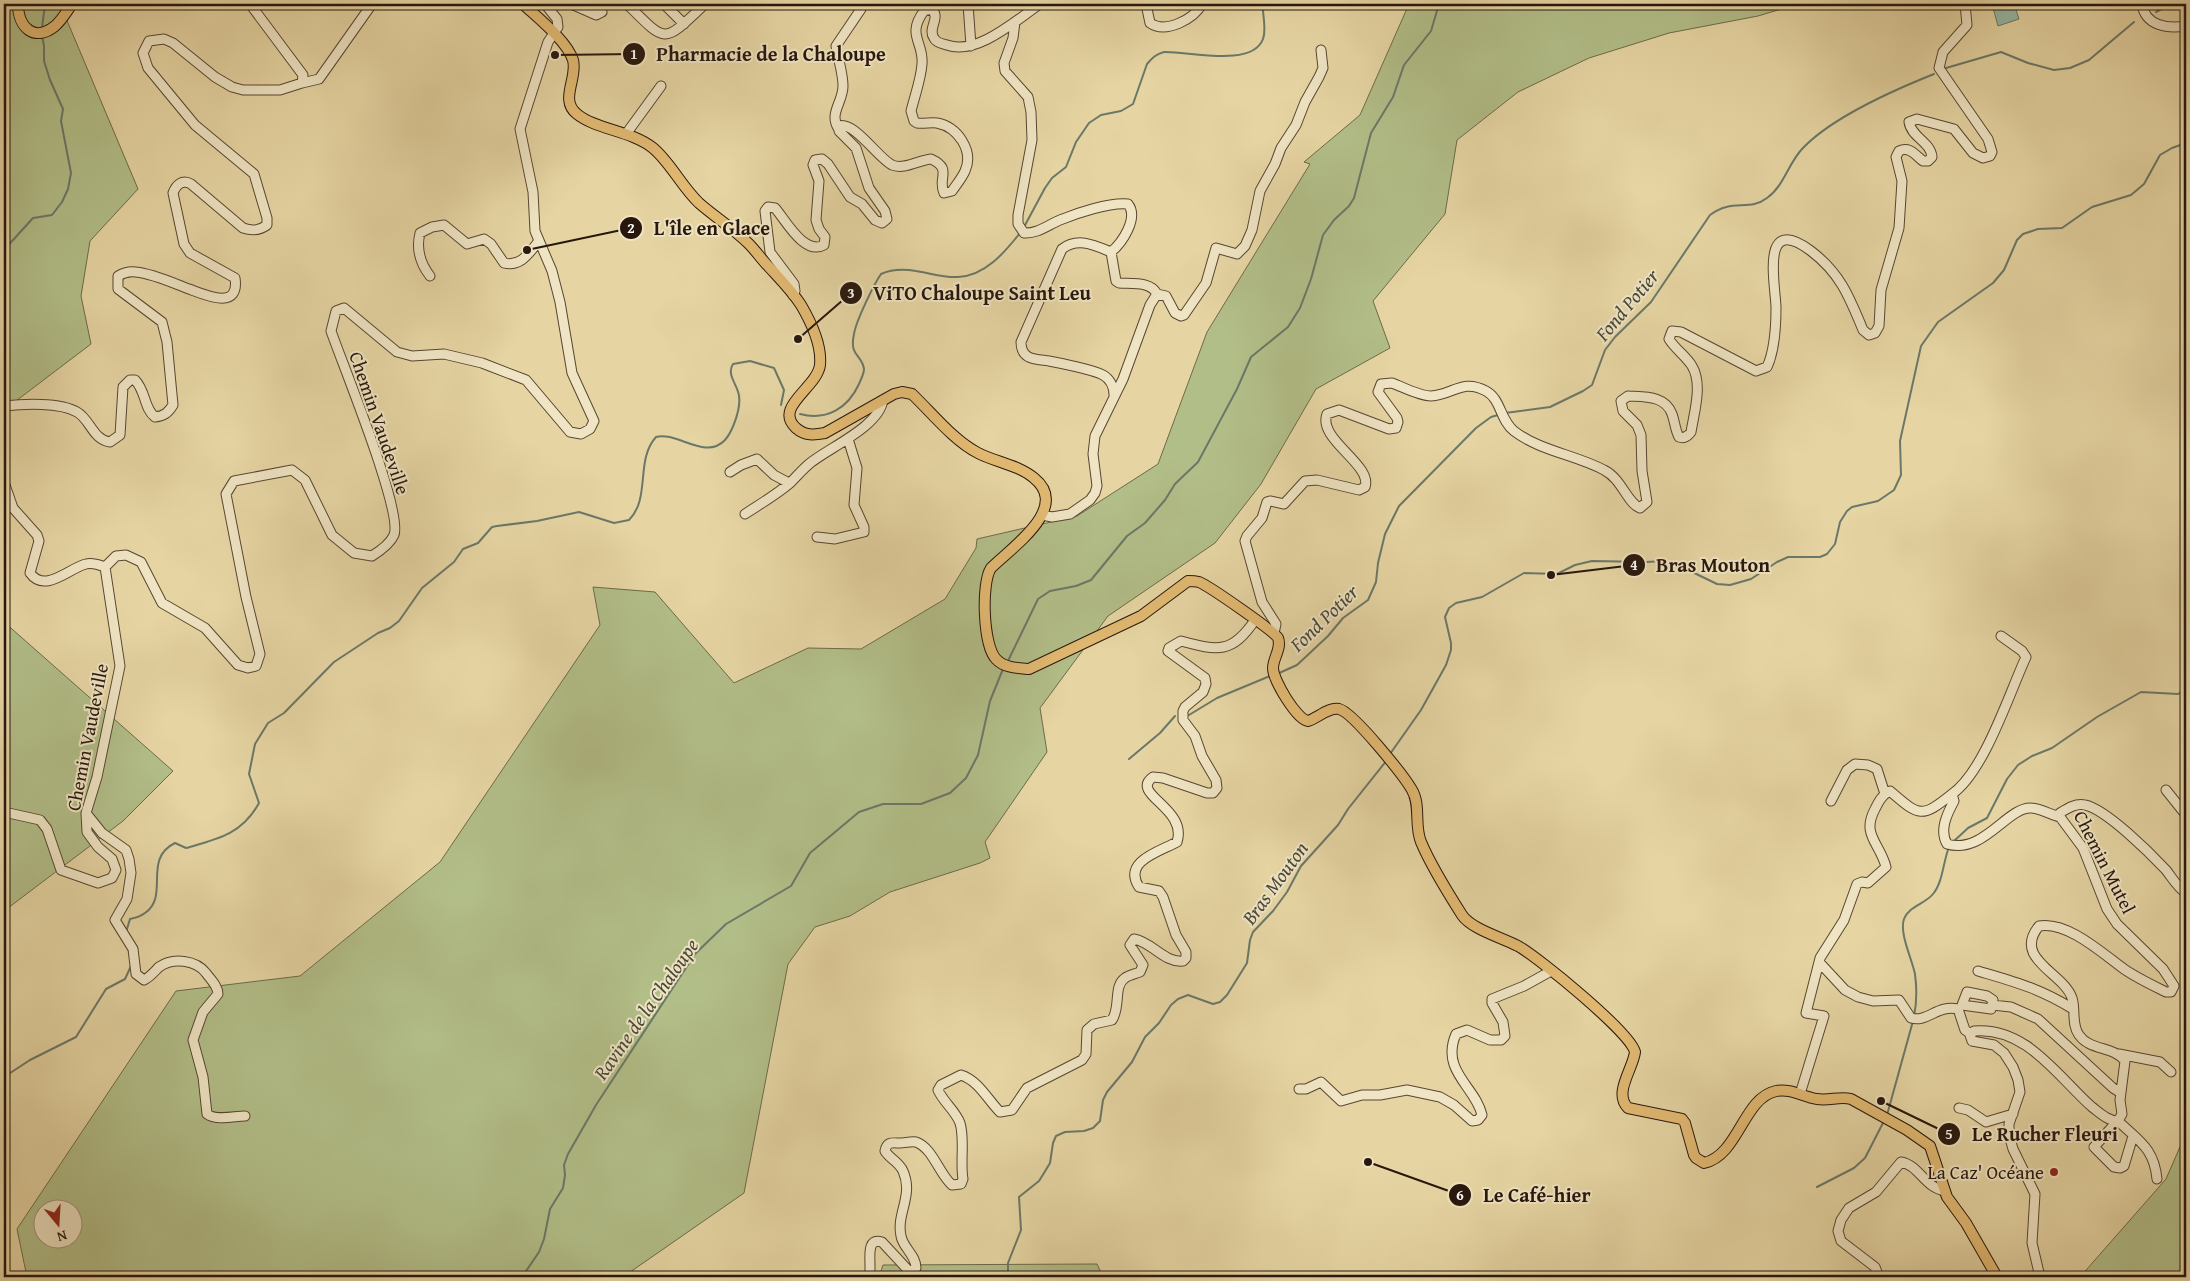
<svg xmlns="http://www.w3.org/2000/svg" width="2190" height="1281" font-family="'Gentium Book Plus',serif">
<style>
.green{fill:#b2be88;stroke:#6c6a4a;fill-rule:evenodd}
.water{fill:#96b9a7;stroke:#6a7869}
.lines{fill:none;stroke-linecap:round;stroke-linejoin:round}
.stream{stroke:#6a7869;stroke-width:2}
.minor-casing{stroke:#574632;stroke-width:11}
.major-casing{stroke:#27170d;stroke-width:12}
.minor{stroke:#efe4c3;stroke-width:9}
.major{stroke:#e3ba72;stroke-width:10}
.poi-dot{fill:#8f2418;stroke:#efe4c3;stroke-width:2}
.labels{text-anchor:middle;stroke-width:4;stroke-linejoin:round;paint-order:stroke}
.street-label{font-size:19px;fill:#27170d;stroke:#efe4c3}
.poi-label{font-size:19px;fill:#27170d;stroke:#efe4c3;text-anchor:end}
.water-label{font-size:20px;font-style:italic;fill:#48483b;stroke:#efe4c3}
.leader{fill:none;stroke:#27170d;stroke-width:2}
.callout-dot{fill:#27170d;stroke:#efe4c3;stroke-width:2}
.mark-label{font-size:15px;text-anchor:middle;font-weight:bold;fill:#fff}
.callout-label{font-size:20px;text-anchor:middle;font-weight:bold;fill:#27170d;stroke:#efe4c3;stroke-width:4;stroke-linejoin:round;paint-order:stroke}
</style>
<rect width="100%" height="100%" fill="#e6d5a3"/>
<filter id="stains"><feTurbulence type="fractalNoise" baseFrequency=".004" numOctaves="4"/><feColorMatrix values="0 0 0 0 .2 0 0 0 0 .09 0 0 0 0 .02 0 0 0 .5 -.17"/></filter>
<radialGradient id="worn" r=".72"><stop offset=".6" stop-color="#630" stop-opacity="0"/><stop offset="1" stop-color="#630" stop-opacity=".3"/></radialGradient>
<path class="green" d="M 4,4 L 60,4 L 138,189 L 90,241 L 81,296 L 91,344 L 4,410 Z
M 1409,4 L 1798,4 L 1758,16 L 1669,33 L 1589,58 L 1518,92 L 1457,140 L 1445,214 L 1373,301 L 1390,348 L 1316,389 L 1261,484 L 1215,543 L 1108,616 L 1040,708 L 1047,752 L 985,842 L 990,858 L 980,863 L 890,892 L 850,916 L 815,927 L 788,964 L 744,1193 L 623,1277 L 27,1277 L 17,1229 L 176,991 L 300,976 L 440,862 L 600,625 L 593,587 L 655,592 L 734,683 L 808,648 L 861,649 L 945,599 L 976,548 L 977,539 L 1077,516 L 1158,464 L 1207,332 L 1310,164 L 1304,162 L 1360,115 ZM 42,1208 L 72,1208 L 72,1238 L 42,1238 Z
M 4,622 L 173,771 L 123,821 L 4,911 Z
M 2186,1133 L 2186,1277 L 2080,1277 L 2166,1179 Z
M 1097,1264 L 1103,1277 L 879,1277 L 883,1265 Z"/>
<path class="water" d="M 1992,4 L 2014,4 L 2019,19 L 1998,26 Z"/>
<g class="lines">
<path class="stream" d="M 2156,12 L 2171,4
M 42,28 L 45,4
M 1946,68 L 2001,52 L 2028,63 L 2054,70 L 2070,68 L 2089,60 L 2134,22
M 1024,227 L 1045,188 L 1052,178 L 1066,167 L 1076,142 L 1089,123 L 1101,115 L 1121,111 L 1133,104 L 1147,64 C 1152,58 1156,54 1164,52 C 1188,51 1252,68 1263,39 C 1267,28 1262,15 1263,4
M 4,250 L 33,218 L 52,215 L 62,202 L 68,189 L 71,173 L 61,121 L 63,109 L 50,80 L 44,61 L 44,46 L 42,36
M 1505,413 L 1550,407 L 1583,391 L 1592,385 L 1605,350 L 1615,337 L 1651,302 L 1710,215 C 1732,198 1749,212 1767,198 C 1784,186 1788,164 1802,149 C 1831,118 1894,90 1934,74
M 800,414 C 827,421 848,408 859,384 C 861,379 864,374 864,369 C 862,354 849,357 854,334 C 856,321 874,284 881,274 C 892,269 904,269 916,271 C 930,273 944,278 958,277 C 985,276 1005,252 1020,233
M 1007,663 L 1038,599 L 1050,591 L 1076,586 L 1091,580 L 1127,536 L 1145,523 L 1165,500 L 1175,484 L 1198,462 L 1237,389 L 1251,357 L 1288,327 L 1300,308 L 1311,279 L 1323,235 L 1334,220 L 1349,206 L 1354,198 L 1371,133 L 1393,97 L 1404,65 L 1431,31 L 1439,4
M 1277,674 L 1297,665 L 1328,636 L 1343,618 L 1368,600 L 1376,582 L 1378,563 L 1385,534 L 1399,506 L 1476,428 L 1491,417 L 1498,415
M 1189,715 L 1217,698 L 1270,676
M 1390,754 L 1421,710 L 1446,665 L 1451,650 L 1451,643 L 1445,617 L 1449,608 L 1456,603 L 1482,597 L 1524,573 L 1557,574 L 1575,565 L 1592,561 L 1646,562 L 1663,561 L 1688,570 L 1717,584 L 1730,585 L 1751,579 L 1777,562 L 1788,557 L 1820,557 L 1827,554 L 1835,544 L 1840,522 L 1847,511 L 1852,507 L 1878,501 L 1894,490 L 1901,475 L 1900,441 L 1921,346 L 1938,322 L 1993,283 L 2004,270 L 2017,240 L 2023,234 L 2038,229 L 2062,228 L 2092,207 L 2131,195 L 2144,184 L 2160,155 L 2172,148 L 2186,143
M 1129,759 L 1160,733 L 1175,716
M 1953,842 L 1968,828 L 1987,818 L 2007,779 L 2018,765 L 2032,756 L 2052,748 L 2097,717 L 2141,692 L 2178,694 L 2186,689
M 126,932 L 130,919 C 135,918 141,916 145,913 C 170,896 142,859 175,843 L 186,848 C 218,839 242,834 259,803 L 249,774 L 255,744 L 268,723 L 284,713 L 334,662 L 378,633 L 390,628 L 399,621 L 422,588 L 454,562 L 463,549 L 478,543 L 492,527 L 497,526 L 537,521 L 579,512 L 614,523 L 629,520 C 651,498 635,460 656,437 C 677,431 705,461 725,440 C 733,431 741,408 739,396 C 738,385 726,375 733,364 L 750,361 L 774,368 L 784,390 L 781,405
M 1914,1016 C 1917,1002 1917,989 1915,974 C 1912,959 1899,933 1904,919 C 1909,906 1925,904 1933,894 C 1943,882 1943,862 1949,847
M 4,1077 L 30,1060 L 76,1037 L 106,989 L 125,979 L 131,966
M 1887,1115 L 1913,1021
M 1817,1187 L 1854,1168 L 1865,1158 L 1884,1121
M 522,1277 L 539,1252 L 544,1239 L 550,1209 L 563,1188 L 565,1175 L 564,1165 L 568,1154 L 596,1105 L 695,954 L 726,924 L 791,886 L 810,853 L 859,812 L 883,804 L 921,804 L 950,793 L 966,778 L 978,755 L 990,701 L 1003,669
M 1008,1277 L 1008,1263 L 1021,1230 L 1019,1197 L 1039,1181 L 1044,1173 L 1050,1163 L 1053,1143 L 1056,1136 L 1065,1132 L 1084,1131 L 1093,1128 L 1100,1121 L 1103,1100 L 1107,1092 L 1132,1062 L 1145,1037 L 1159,1023 L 1171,1005 L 1178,999 L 1188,995 L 1213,1004 L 1220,1002 L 1227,995 L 1247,963 L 1250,940 L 1253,932 L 1273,911 L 1287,892 L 1301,866 L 1338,825 L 1348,809 L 1387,760"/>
<g class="minor-casing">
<path id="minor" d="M 571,4 L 596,15 L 602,12 L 600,4
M 627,4 C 668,45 663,43 705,4
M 664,4 L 684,24
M 968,4 L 971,46
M 1146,4 L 1150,23 C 1166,34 1194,19 1202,4
M 2142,4 C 2145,26 2168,29 2186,26
M 1015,22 L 1013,38 L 1004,63 L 1005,71 L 1028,97 L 1031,112 L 1032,140 L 1018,215 L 1018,224 L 1024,233 C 1037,234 1048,225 1060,220 C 1077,213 1110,202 1128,204 C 1139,218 1122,243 1111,252
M 302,83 L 319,79 L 372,4
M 838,128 C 829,113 843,102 843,86 C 843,73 838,59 836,46 L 861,9 L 861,4
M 626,134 L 661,86
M 1111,252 C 1094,245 1078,237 1062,249 L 1021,342 C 1021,360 1035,359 1049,361 C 1060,363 1094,370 1103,375 C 1110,379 1114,387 1114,395
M 430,276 C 420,263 416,249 420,233 L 432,227 L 444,225 L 467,244 L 484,239 L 491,244 L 504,263 C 521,267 529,253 539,241
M 1157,294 L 1166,296 L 1175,313 L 1181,316 L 1184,315 L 1206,283 L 1216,248 L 1237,254 L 1245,246 L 1252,230 L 1260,191 L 1275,164 L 1281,148 L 1296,125 L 1305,102 L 1319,77 L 1323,68 L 1321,50
M 793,295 L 795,291 L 794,284 L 770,252 L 765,211 L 768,207 L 775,208 C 785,219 804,256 824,245 L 825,237 L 819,229 L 816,220 L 819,181 L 813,165 L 815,160 L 822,159 L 828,164 L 850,197 L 862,204 L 875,220 L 882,223 L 887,219 L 885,211 L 869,188 L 856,148 L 839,131 L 839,126 C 854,121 878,158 892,165 C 904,170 919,160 931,159 C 953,169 937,178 944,193 L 952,191 C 956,185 962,178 965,171 C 974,151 958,127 937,123 C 931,122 924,124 917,123 L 914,121 L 911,111 C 915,95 921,79 922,64 C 924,42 906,35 924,11 L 932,9 C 941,19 927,28 934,38 C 936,43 943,44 947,45 C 977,56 1016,20 1040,4
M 4,406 C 23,404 60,402 77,412 C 90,419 93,440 110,442 L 120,435 L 123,387 L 130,380 L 135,380 C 146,391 144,409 155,417 C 164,416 168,413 173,405 L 167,342 L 162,322 L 118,289 L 118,276 C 123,273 130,271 136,272 C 154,274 173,283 189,289 C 205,295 240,311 235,278 L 190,253 L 184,244 L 173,193 C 176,185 182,179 191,184 L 243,228 C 252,231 259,231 267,225 L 267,218 L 254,174 L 195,125 L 148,68 L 143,53 L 149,41 L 164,39 L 173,43 L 215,77 L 232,87 L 243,90 L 280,90 L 302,83 L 303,75 L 250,4
M 730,472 L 741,465 L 757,459 L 774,475 L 789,483
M 4,482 L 13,508 L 37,535 L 39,541 L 30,573 C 45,594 69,568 86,564 C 93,562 99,565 105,567
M 745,514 C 760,504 776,495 790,483 C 796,477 802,470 809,464 C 828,448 879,427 883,400
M 1042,515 L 1052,517 L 1070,514 L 1090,500 L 1095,493 L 1097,486 L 1093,454 L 1095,436 L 1123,379 L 1150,305 L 1157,294 C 1151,281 1131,284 1119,283 L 1116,281 L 1111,252
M 817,537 L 835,539 L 864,532 L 864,527 L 854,505 L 857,468 L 848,439
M 1274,633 L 1276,624 L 1262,602 L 1245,541 L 1247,536 L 1262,518 L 1267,502 L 1270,501 L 1284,504 L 1305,481 L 1317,480 L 1359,490 L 1365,487 C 1373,465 1317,439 1327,414 L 1339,410 L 1389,429 L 1396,428 L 1398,422 L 1397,418 L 1378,392 L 1381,384 L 1392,383 C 1403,387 1419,396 1431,396 C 1453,395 1462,378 1486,391 C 1501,399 1500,420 1514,431 C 1540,451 1576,455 1604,470 C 1622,479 1627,503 1640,508 L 1647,502 L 1642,471 L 1641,435 L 1637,425 L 1623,411 L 1621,401 L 1628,396 C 1644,397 1665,395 1672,414 C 1675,422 1675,430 1679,437 C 1684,439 1688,436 1691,432 C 1694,413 1703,384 1692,366 C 1686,356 1675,349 1669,339 L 1672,331 L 1681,332 L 1756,371 L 1767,367 C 1775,350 1776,326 1776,307 C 1775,282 1760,213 1811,251 C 1840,273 1849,296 1863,330 L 1869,335 L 1875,333 L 1879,326 L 1881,290 L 1899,228 L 1902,181 L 1896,157 L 1899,151 C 1910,146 1915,155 1923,161 L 1928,161 L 1932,157 C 1931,142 1911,137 1909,122 L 1917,119 L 1954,129 L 1973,153 L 1983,158 L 1990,156 L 1992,152 L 1988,139 L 1939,68 L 1943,52 L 1967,25 L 1965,4
M 2001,636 L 2022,651 L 2026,657 C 2009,694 1984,772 1952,794 L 1954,801 C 1947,814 1939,830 1947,844 C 1983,855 2007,807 2031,808 C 2039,808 2052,815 2060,817
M 2166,790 L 2186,815
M 1831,801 L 1847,770 L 1855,764 L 1868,765 L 1877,769 L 1885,794
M 4,812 L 40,820 L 47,829 L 61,870 L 98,883 L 112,878 L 116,870 L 112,859 L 98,847 L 87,832 L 86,813 L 97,777 L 120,666 L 105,567 L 116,556 L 126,555 L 141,562 L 162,603 L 205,628 L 238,665 L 248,668 L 256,666 L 260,654 L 246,597 L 226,494 L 234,481 L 292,470 L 305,480 L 332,535 L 354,553 L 372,556 C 380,551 390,544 394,535 C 403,511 342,363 331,331 L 336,311 L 344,308 L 397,352 L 412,356 L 444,354 L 482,363 L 526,380 L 570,432 L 581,434 L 590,429 L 594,421 L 572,373 L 560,302 L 552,271 L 535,231 L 533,192 L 520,129 L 548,42 L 558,27 L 557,19 L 545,4
M 86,813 L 102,833 L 126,850 L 129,859 L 131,873 L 127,899 L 115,920 L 133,949 L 136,974 L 144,980 C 150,977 154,972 159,967 C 173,957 196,960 206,973 C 211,980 218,986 218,994 L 203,1012 L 193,1040 L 203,1077 L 207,1114 C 216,1121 234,1116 245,1116
M 1819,962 L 1845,990 L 1858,997 L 1873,1001 L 1899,1000 L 1911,1018 C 1927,1023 1938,1004 1958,1009 L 1965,1030 L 1971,1034
M 1978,971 C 2015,982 2039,988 2073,1009
M 1967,992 L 1987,996 L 1993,1000 L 1991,1009 L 1962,1005 Z
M 1992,1005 L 2011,1007 L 2038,1019 L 2113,1088 L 2121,1093
M 2119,1054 L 2160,1062 L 2171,1072
M 1299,1089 L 1306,1089 L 1321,1082 L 1341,1101 L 1362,1095 L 1380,1095 L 1407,1090 L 1440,1097 L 1454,1105 L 1472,1121 L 1478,1120 L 1482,1115 C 1476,1087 1440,1071 1456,1034 L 1467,1030 L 1490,1040 L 1501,1040 L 1505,1036 L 1503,1022 L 1492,1003 L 1492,999 L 1524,986 L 1551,971
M 1800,1094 L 1824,1016 L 1806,1013 L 1820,958 L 1844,920 L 1857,884 L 1862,882 L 1868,883 L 1886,867 C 1880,843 1861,835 1875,809 C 1879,801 1882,795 1890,791 C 1919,816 1921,819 1952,794
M 1959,1108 L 1968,1110 L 1986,1122 L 2013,1114
M 2114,1121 L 2113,1126 L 2094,1147 L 2114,1167 L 2120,1168 L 2124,1166 L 2133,1136
M 2118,1121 C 2139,1141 2154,1148 2157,1179
M 869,1277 C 873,1265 863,1237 882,1242 L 909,1271 L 916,1268 C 916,1255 903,1248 901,1236 C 896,1213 914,1196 903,1171 C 899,1162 890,1159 885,1151 C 887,1141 892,1143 900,1143 C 905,1143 911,1141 916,1142 C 933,1148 939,1174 952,1185 L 961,1184 L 963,1179 C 960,1162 965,1139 960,1123 C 955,1110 944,1103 938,1090 L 941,1085 L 961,1075 C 979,1081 987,1099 1000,1112 L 1012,1110 L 1027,1088 L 1082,1060 L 1086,1054 L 1087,1030 L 1094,1024 L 1112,1020 C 1121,1007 1113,986 1125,978 C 1129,975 1135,974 1140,972 L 1143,965 L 1130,945 L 1134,939 C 1152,942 1164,963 1183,961 L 1186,958 L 1186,952 L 1176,935 L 1163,897 L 1159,891 L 1139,887 C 1122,861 1161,851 1177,842 C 1188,808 1129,794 1153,777 L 1163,778 L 1207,793 L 1213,793 L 1217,788 L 1216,780 L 1202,756 L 1195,736 L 1183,720 L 1183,711 L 1185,707 L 1203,692 L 1206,684 L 1205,678 L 1168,651 L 1169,648 L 1181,641 C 1218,651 1232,654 1255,620
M 1879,1277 L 1875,1267 L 1841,1241 L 1838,1231 L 1841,1220 L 1849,1208 L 1876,1192 L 1901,1162 C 1919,1165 1925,1188 1945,1191
M 2040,1277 L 2032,1243 L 2035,1194 L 2013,1149 L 2009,1135 L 2009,1124 L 2020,1092 L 2018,1080 L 2013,1067 L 2004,1053 L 1994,1045 L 1972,1041 L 1970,1035 L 1974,1031 C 2026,1026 2058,1077 2092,1107 C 2100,1113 2108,1121 2118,1121 L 2122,1114 L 2120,1100 L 2125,1061 C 2114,1046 2090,1051 2079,1035 C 2071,1024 2076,1010 2072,998 C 2064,973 2012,959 2039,926 C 2068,921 2103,954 2124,969 C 2137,978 2152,985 2166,992 L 2171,992 L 2174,986 L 2163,969 L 2117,924 L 2107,909 L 2083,848 L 2060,817 L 2060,813 C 2068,808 2076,803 2085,805 C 2106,809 2151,854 2166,870 C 2173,879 2177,887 2186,893"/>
</g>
<g class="major-casing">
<path id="major" d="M 18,4 C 18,27 34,43 55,26 C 62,20 67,11 72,4
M 523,4 C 538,18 567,41 573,60 C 578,78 559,100 577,114 C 595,129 632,131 653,148 C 670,162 682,187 699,203 C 715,217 734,229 749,244 C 756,251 762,260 769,267 C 780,279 792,291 801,305 C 811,322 822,344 820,365 C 817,388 773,407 796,428 C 805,436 814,435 825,433 L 894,394 L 902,392 L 912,394 C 931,412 954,441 978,453 C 995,462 1019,465 1034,478 C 1071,508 1011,548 991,568 C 981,583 983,645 996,659 C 1004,668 1018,668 1029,669 L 1141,616 L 1188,581 C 1192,581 1195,581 1199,582 C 1209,586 1274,631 1278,638 C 1282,648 1273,658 1273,668 C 1273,680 1297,720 1308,721 C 1318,718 1328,707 1339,709 C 1353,712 1404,776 1412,790 C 1421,805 1414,826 1421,842 C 1431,866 1448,893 1462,915 C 1471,929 1503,938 1518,946 C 1539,958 1630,1032 1635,1052 C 1633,1069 1613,1093 1628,1108 L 1682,1119 L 1685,1123 L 1694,1155 L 1696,1158 L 1704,1163 C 1739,1155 1743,1098 1776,1091 C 1791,1088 1803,1097 1817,1099 C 1829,1101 1840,1096 1851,1099 L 1907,1130 L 1930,1146 L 1947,1197 L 1966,1223 L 1997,1277"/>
</g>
<use href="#minor" class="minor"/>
<use href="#major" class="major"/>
</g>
<circle class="poi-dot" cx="2054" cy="1172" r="5"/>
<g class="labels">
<g class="street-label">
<text transform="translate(380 423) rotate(71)" y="7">Chemin Vaudeville</text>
<text transform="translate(87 737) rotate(-79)" y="7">Chemin Vaudeville</text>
<text transform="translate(2105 862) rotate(63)" y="7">Chemin Mutel</text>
</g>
<g class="poi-label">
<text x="2044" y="1179">La Caz' Océane</text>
</g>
<g class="water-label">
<text transform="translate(1627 305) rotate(-50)" y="7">Fond Potier</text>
<text transform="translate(1324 618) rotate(-44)" y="7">Fond Potier</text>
<text transform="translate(1275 883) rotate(-54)" y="7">Bras Mouton</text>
<text transform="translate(646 1009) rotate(-55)" y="7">Ravine de la Chaloupe</text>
</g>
</g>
<path class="leader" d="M555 55L634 54M527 250L631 228M798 339L851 293M1551 575L1634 565M1881 1101L1949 1134M1368 1162L1460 1195"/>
<g class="callout-dot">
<circle cx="555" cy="55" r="5"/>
<circle cx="527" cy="250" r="5"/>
<circle cx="798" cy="339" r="5"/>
<circle cx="1551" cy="575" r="5"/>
<circle cx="1881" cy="1101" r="5"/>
<circle cx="1368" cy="1162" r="5"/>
<circle cx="634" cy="54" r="12"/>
<circle cx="631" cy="228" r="12"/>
<circle cx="851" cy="293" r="12"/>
<circle cx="1634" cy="565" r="12"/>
<circle cx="1949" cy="1134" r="12"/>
<circle cx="1460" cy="1195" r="12"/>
</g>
<g class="mark-label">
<text x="634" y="59">1</text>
<text x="631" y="233">2</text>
<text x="851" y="298">3</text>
<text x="1634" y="570">4</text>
<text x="1949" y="1139">5</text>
<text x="1460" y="1200">6</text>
</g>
<g class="callout-label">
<text x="771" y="61">Pharmacie de la Chaloupe</text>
<text x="712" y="235">L'île en Glace</text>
<text x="982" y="300">ViTO Chaloupe Saint Leu</text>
<text x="1713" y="572">Bras Mouton</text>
<text x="2045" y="1141">Le Rucher Fleuri</text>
<text x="1537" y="1202">Le Café-hier</text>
</g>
<rect width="2190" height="1281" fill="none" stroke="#e6d5a3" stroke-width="20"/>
<rect x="5" y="5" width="2180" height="1271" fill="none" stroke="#27170d" stroke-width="2.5"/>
<rect x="10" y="10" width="2170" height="1261" fill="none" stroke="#27170d"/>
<g transform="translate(58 1224) rotate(162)"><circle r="24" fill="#efe4c3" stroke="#9f927a"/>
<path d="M0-4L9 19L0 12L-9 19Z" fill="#8f2418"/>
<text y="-8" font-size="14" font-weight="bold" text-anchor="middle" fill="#27170d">N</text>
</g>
<rect width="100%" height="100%" filter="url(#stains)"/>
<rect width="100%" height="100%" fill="url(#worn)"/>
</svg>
